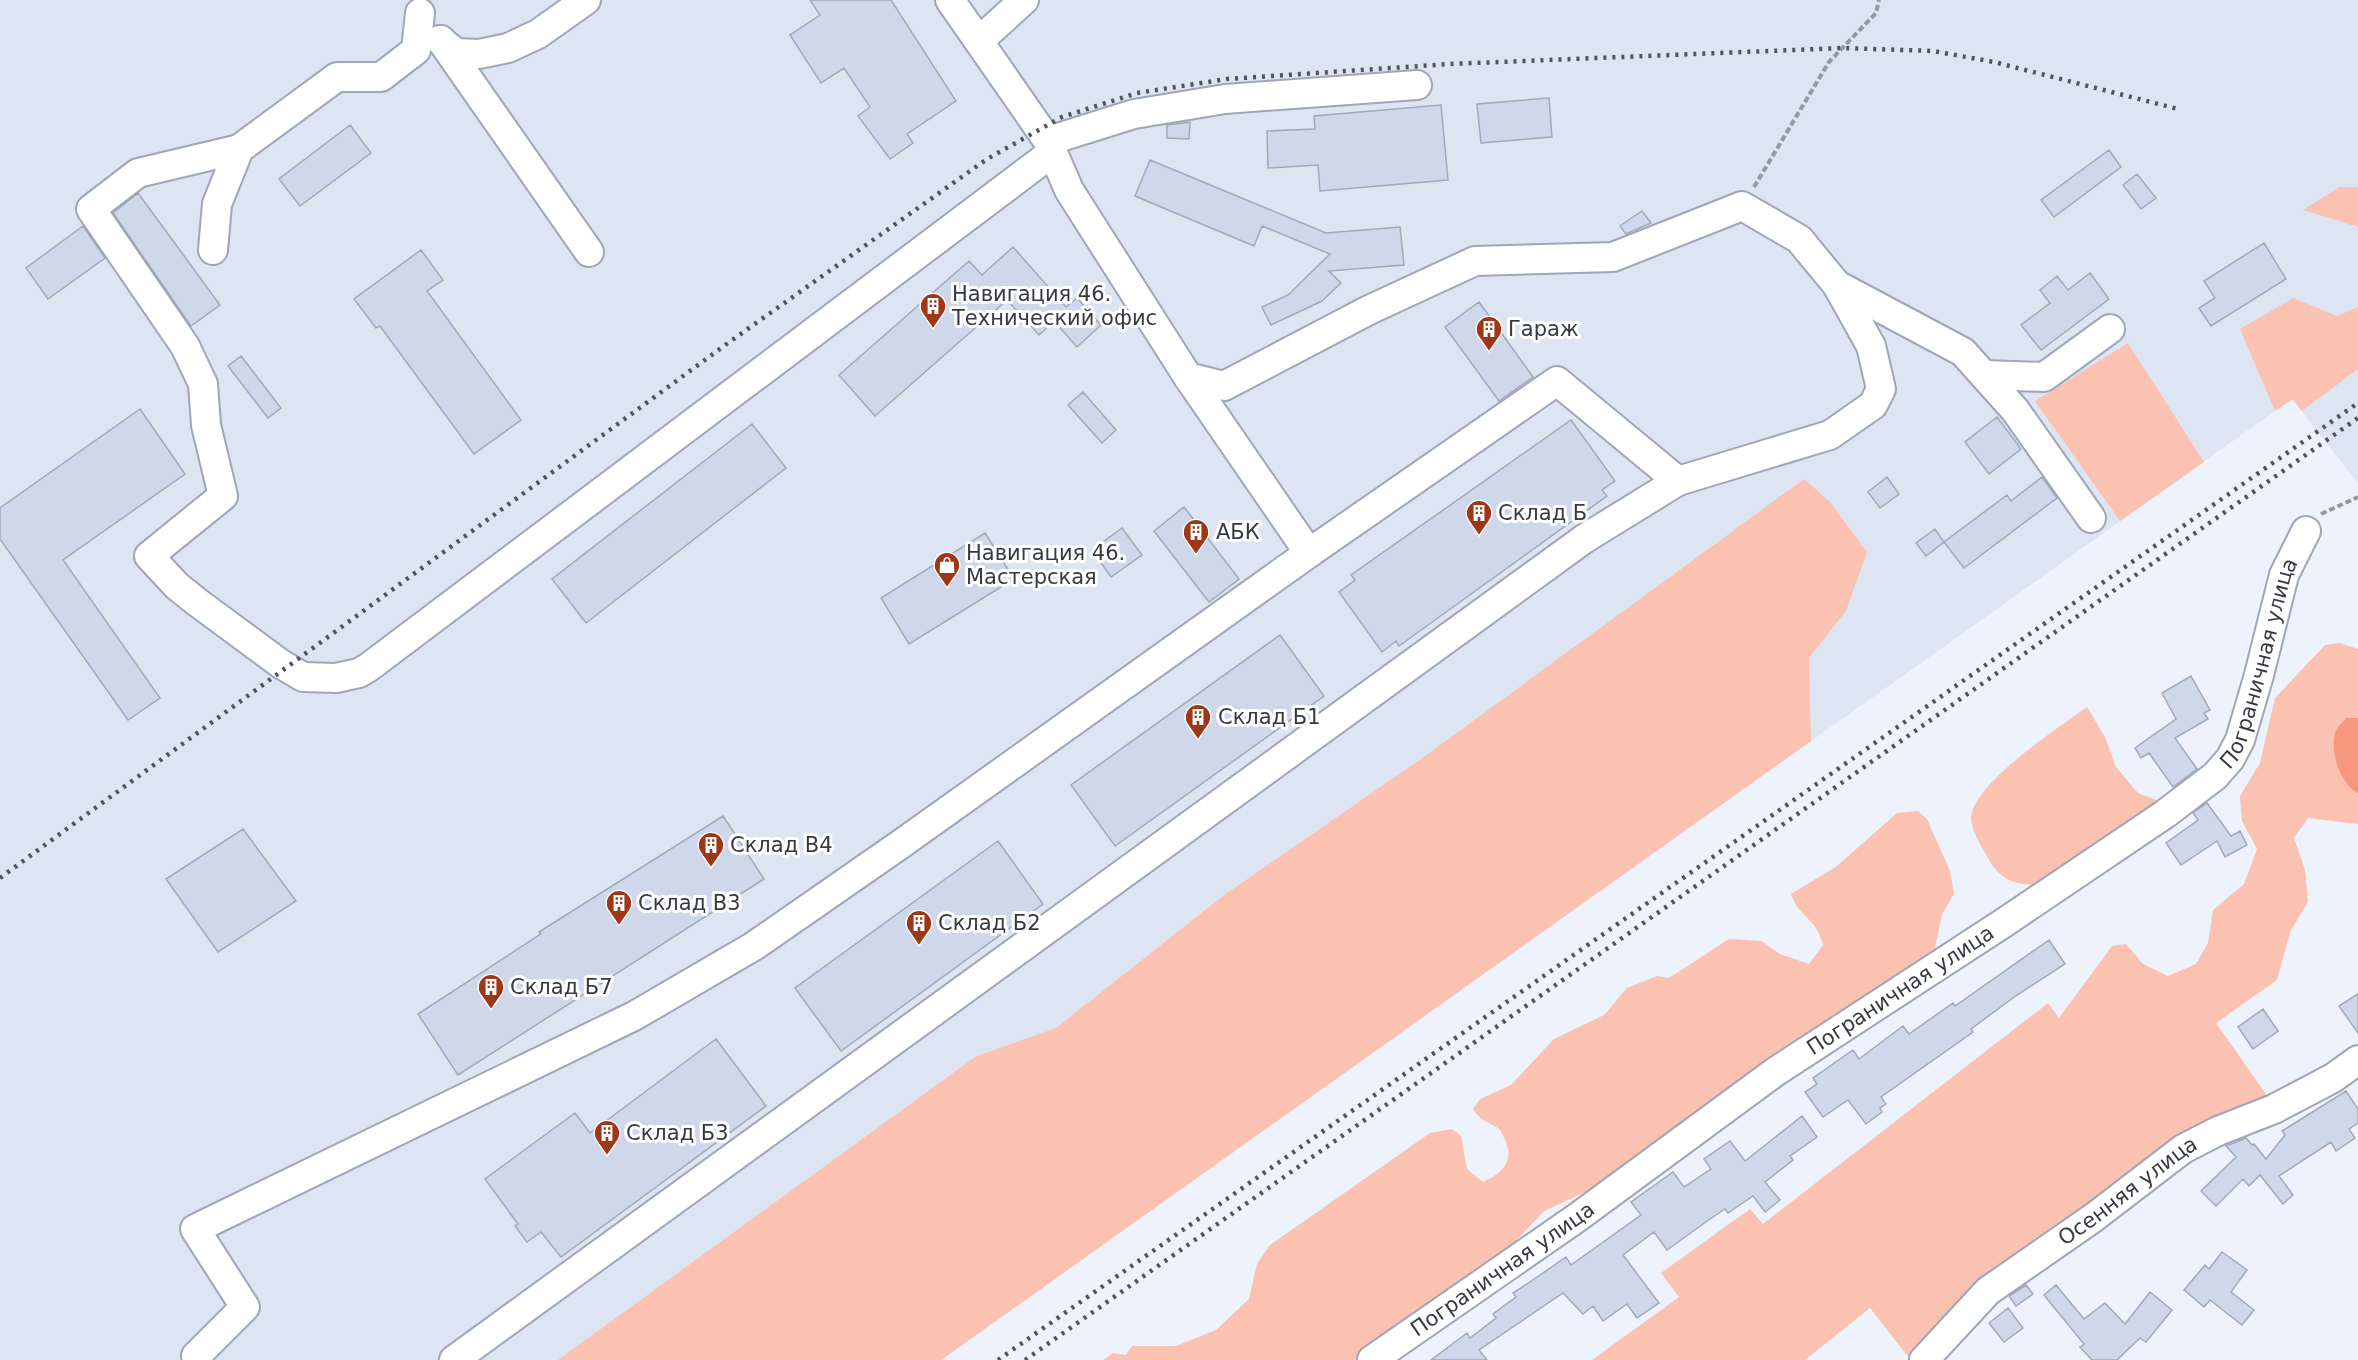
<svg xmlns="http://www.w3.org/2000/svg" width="2358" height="1360" font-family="'DejaVu Sans',sans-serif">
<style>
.built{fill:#dde5f3}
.green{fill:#fbc1b1}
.water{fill:#f4977d}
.building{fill:#cfd8ea;stroke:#a0a9b9;stroke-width:1.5}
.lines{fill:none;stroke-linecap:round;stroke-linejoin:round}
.minor-casing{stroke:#9ea6b7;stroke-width:32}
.path{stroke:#9498a1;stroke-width:4;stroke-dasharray:6 3;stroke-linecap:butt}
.minor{stroke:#fff;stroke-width:28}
.rail{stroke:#4f535a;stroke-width:4.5;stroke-dasharray:3 6;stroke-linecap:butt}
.labels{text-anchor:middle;stroke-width:6;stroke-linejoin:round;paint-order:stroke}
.poi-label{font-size:21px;fill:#363940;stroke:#fff;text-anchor:start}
.street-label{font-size:21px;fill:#363940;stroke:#fff}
</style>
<rect width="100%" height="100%" fill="#edf2fd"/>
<path class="built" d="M 0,0 L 2358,0 L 2358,483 L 2292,399 L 941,1360 L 0,1360 Z"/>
<path class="green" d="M 2339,187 L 2358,187 L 2358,227 L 2303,210 Z
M 2293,298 L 2337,316 L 2358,307 L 2358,369 L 2302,411 L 2293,399 L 2275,411 L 2240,329 Z
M 2128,343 L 2204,462 L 2120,521 L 2035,401 Z
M 1804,479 L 1830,502 L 1867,552 L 1846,611 L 1809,658 L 1811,741 L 941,1360 L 558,1360 L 975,1057 L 1056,1028 L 1223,896 L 1428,754 Z
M 2340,643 L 2358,649 L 2358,824 L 2308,818 L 2294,838 L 2305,870 L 2308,902 L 2290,932 L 2277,980 L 2216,1023 L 2268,1097 L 1967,1294 L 1909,1358 L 1870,1308 L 1805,1360 L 1592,1360 L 1679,1297 L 1661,1273 L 1750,1209 L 1763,1224 L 2048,1003 L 2059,1018 L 2112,946 L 2126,944 L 2143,964 L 2168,976 L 2196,964 L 2208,943 L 2213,910 L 2244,884 L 2257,849 L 2242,821 L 2240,796 L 2260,763 L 2275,698 L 2325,645 Z
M 2087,707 L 2105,737 L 2116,767 L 2138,793 L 2159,801 C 2142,813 2050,883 2039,884 C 2018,887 1999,879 1989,860 C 1983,848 1972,833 1971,819 C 1971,784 2060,727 2087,707 Z
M 1918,811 L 1927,819 L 1950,871 L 1954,894 L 1942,914 L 1935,948 L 1919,966 L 1598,1186 L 1544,1211 L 1495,1263 L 1355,1360 L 1103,1360 L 1113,1353 L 1126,1355 L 1132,1346 L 1176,1346 L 1216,1330 L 1249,1299 L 1257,1264 L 1270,1245 L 1430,1133 L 1452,1129 L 1461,1136 L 1467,1169 L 1483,1182 C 1502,1174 1515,1160 1505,1140 C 1503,1136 1502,1131 1498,1128 C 1487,1121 1480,1121 1473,1109 L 1480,1099 L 1511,1085 L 1554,1039 L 1604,1015 L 1627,988 L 1657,976 L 1669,978 L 1729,939 L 1761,941 L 1780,954 L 1809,964 L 1823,945 C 1816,917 1799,918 1791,894 L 1837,866 L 1897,813 Z"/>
<path class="water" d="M 2346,718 L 2358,718 L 2358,793 C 2340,784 2330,752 2335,733 C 2336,728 2342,723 2346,718 Z"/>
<path class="building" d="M 810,0 L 891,0 L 956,101 L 907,134 L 913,143 L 890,159 L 858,116 L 870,107 L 844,68 L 821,83 L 790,35 L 820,15 Z
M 1549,98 L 1552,137 L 1481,143 L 1477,104 Z
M 1441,105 L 1448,180 L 1320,191 L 1318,165 L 1268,168 L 1267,131 L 1315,129 L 1314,116 Z
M 1190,122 L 1189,139 L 1167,138 L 1167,125 Z
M 350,125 L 371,153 L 300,206 L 279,179 Z
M 2109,150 L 2121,167 L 2054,217 L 2041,200 Z
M 1150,160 L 1326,233 L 1400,227 L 1404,265 L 1329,271 L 1341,283 L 1322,301 L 1271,325 L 1262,307 L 1288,295 L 1330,254 L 1262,226 L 1254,246 L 1135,196 Z
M 2137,174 L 2156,198 L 2141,209 L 2123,185 Z
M 138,193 L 220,305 L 191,326 L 113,213 Z
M 1642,211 L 1651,223 L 1626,234 L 1620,226 Z
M 83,226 L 105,258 L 48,299 L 26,268 Z
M 2264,243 L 2286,279 L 2211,326 L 2199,308 L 2215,298 L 2204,281 Z
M 1013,247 L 1066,307 L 1077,298 L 1101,325 L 1077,347 L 1054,321 L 1039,335 L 1007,300 L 875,416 L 839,375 L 969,261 L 982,275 Z
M 421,250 L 443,280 L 427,291 L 521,420 L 474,454 L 380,326 L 376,328 L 354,299 Z
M 2090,273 L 2109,299 L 2041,350 L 2021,325 L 2050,303 L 2040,290 L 2057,276 L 2068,290 Z
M 1479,302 L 1533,377 L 1499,401 L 1445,327 Z
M 241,356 L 281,408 L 268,418 L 228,366 Z
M 1083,392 L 1116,430 L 1102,443 L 1068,405 Z
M 140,409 L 185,474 L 63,560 L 160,698 L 128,720 L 0,539 L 0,508 Z
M 1997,417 L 2021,449 L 1989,474 L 1965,442 Z
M 1571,420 L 1615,481 L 1602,490 L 1607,496 L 1399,646 L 1396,641 L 1382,652 L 1339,592 L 1355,580 L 1351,575 Z
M 752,424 L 786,468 L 586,623 L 552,579 Z
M 1887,477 L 1899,494 L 1880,508 L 1868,492 Z
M 2042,477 L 2057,498 L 1964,568 L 1944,542 L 2007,495 L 2011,501 Z
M 1184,507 L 1239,579 L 1209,602 L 1154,531 Z
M 1122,528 L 1142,555 L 1111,577 L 1092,550 Z
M 1935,529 L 1944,542 L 1926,556 L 1916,543 Z
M 985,533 L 1014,579 L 909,644 L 881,598 Z
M 1280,635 L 1324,696 L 1115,846 L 1071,785 Z
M 2191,676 L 2210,710 L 2204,713 L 2208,719 L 2175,738 L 2197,769 L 2173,787 L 2149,753 L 2141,758 L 2135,748 L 2176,719 L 2162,693 Z
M 2207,803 L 2231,836 L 2240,831 L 2247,845 L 2225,857 L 2217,841 L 2181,865 L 2166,843 L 2198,820 L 2193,813 Z
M 723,816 L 764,879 L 458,1075 L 418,1014 L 541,934 L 539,932 Z
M 243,829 L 296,901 L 218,952 L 166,879 Z
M 998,841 L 1043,904 L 841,1051 L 795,988 Z
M 2049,940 L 2065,964 L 2017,995 L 1971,1029 L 1973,1032 L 1881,1097 L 1886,1104 L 1880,1108 L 1882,1112 L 1866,1124 L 1848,1100 L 1823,1117 L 1805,1092 L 1817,1084 L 1813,1078 L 1853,1050 L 1859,1059 L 1903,1026 L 1909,1034 L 1953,1003 L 1955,1006 Z
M 2358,994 L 2358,1033 L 2339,1006 Z
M 2263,1009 L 2278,1031 L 2253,1049 L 2238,1027 Z
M 716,1039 L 766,1106 L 561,1257 L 541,1232 L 527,1242 L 515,1226 L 518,1224 L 485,1179 L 575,1113 L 590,1133 Z
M 2346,1091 L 2358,1109 L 2358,1123 L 2349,1129 L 2355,1138 L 2336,1151 L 2331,1142 L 2279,1176 L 2293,1195 L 2283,1204 L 2260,1175 L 2249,1186 L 2243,1179 L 2216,1206 L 2201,1191 L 2236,1157 L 2226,1146 L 2246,1138 L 2252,1145 L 2254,1144 L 2266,1159 L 2285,1135 L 2282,1131 Z
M 1802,1116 L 1817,1137 L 1790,1156 L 1793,1160 L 1765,1182 L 1780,1200 L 1765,1212 L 1753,1196 L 1728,1213 L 1725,1209 L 1710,1219 L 1667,1250 L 1654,1232 L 1623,1255 L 1659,1303 L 1637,1318 L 1627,1304 L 1603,1321 L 1593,1306 L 1583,1314 L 1563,1293 L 1479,1350 L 1487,1360 L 1431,1360 L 1467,1333 L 1470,1338 L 1496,1318 L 1493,1314 L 1516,1297 L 1513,1293 L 1527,1284 L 1566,1257 L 1571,1265 L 1641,1215 L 1631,1202 L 1673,1172 L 1684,1187 L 1711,1169 L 1704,1159 L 1730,1141 L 1745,1161 Z
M 2222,1252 L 2247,1270 L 2231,1292 L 2254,1310 L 2242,1325 L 2210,1300 L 2204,1307 L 2184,1290 L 2205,1265 L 2209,1269 Z
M 2026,1285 L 2033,1294 L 2016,1306 L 2009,1296 Z
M 2056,1285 L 2084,1319 L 2105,1303 L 2125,1324 L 2150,1292 L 2172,1310 L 2146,1342 L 2140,1338 L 2117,1360 L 2092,1360 L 2080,1347 L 2084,1344 L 2044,1295 Z
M 2008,1308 L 2023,1328 L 2004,1342 L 1989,1323 Z"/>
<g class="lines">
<g class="minor-casing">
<g id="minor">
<path d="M 950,0 L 1048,141 L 1069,190 L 1188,377 L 1224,386 L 1369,310 L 1475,261 L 1613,257 L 1742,206 L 1799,239 L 1837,285 L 1963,352 L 2015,410 L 2091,518"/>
<path d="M 440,40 L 456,53 L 479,54 L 508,48 L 538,34 L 586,0"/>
<path d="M 441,40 L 589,252"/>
<path d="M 979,41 L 1024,0"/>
<path d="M 1048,141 L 1134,114 L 1225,99 L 1417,85"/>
<path d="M 239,149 L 138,173 L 91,209 L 185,346 L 203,384 L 206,425 L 223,496 L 149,556 L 177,586 L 197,602 L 281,664 L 303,677 L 336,678 L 359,673 L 369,667 L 1053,152"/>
<path d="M 213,250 L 217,204 L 239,149 L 337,77 L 381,77 L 416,50 L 420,13"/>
<path d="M 1984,375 L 2044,377 L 2110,329"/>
<path d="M 1309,553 L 1557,381 L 1678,481"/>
<path d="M 197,1360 L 196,1356 L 245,1307 L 195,1229 L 634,1016 L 754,946 L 901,844 L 1309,553 L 1188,377"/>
<path d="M 454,1360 L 1584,539 L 1678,481 L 1830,435 L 1873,405 L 1881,389 L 1871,346 L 1837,285"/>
<path id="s1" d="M 1372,1360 L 1578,1217 L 1775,1072 L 2005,922 L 2165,814 L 2215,776 L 2230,759 L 2240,740 L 2259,675 L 2284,575 L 2306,531"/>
<path id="s2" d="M 1924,1360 L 1988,1291 L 2093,1218 L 2183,1149 L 2218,1131 L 2274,1109 L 2333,1078 L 2358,1060"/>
</g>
</g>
<path class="path" d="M 1754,187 L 1829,62 L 1876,13 L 1879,0
M 2321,514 L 2358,497"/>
<use href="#minor" class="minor"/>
<path class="rail" d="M 0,878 L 728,343 L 987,159 L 1062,117 L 1137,93 L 1227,79 L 1450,64 L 1842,48 L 1933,51 L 1994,62 L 2178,109
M 998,1360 L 2358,403
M 1025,1360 L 2358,418"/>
</g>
<defs>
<g id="building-pin" transform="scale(1.35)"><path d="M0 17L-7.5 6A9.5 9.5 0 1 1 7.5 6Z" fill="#9e3717" stroke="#fff"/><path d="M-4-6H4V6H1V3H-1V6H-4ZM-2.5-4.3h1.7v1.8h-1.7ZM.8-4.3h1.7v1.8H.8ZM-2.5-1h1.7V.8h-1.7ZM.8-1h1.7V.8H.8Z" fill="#fff"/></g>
<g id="shop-pin" transform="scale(1.35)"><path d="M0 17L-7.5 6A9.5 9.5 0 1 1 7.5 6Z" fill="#9e3717" stroke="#fff"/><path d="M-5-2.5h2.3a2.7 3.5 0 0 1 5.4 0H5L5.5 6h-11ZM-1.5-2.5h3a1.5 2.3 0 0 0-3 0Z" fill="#fff"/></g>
</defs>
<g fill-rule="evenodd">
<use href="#building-pin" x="933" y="306"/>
<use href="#building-pin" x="1489" y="329"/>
<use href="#building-pin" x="1479" y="513"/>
<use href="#building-pin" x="1196" y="532"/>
<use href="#shop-pin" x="947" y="565"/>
<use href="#building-pin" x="1198" y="717"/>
<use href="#building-pin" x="711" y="845"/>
<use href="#building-pin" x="619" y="903"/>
<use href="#building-pin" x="919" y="923"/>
<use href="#building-pin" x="491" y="987"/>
<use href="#building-pin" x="607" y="1133"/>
</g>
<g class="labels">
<g class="poi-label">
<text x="952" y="301">Навигация 46.<tspan x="952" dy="24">Технический офис</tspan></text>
<text x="1508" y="336">Гараж</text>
<text x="1498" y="520">Склад Б</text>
<text x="1216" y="539">АБК</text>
<text x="966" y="560">Навигация 46.<tspan x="966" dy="24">Мастерская</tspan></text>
<text x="1218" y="724">Склад Б1</text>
<text x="730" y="852">Склад В4</text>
<text x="638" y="910">Склад В3</text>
<text x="938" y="930">Склад Б2</text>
<text x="510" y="994">Склад Б7</text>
<text x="626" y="1140">Склад Б3</text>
</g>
<g class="street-label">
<text dy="7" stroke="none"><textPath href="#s1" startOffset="1149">Пограничная улица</textPath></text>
<text dy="7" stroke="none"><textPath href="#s1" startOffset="645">Пограничная улица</textPath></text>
<text dy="7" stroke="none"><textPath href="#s2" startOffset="266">Осенняя улица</textPath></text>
<text dy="7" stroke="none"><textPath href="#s1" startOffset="159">Пограничная улица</textPath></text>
</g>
</g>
</svg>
